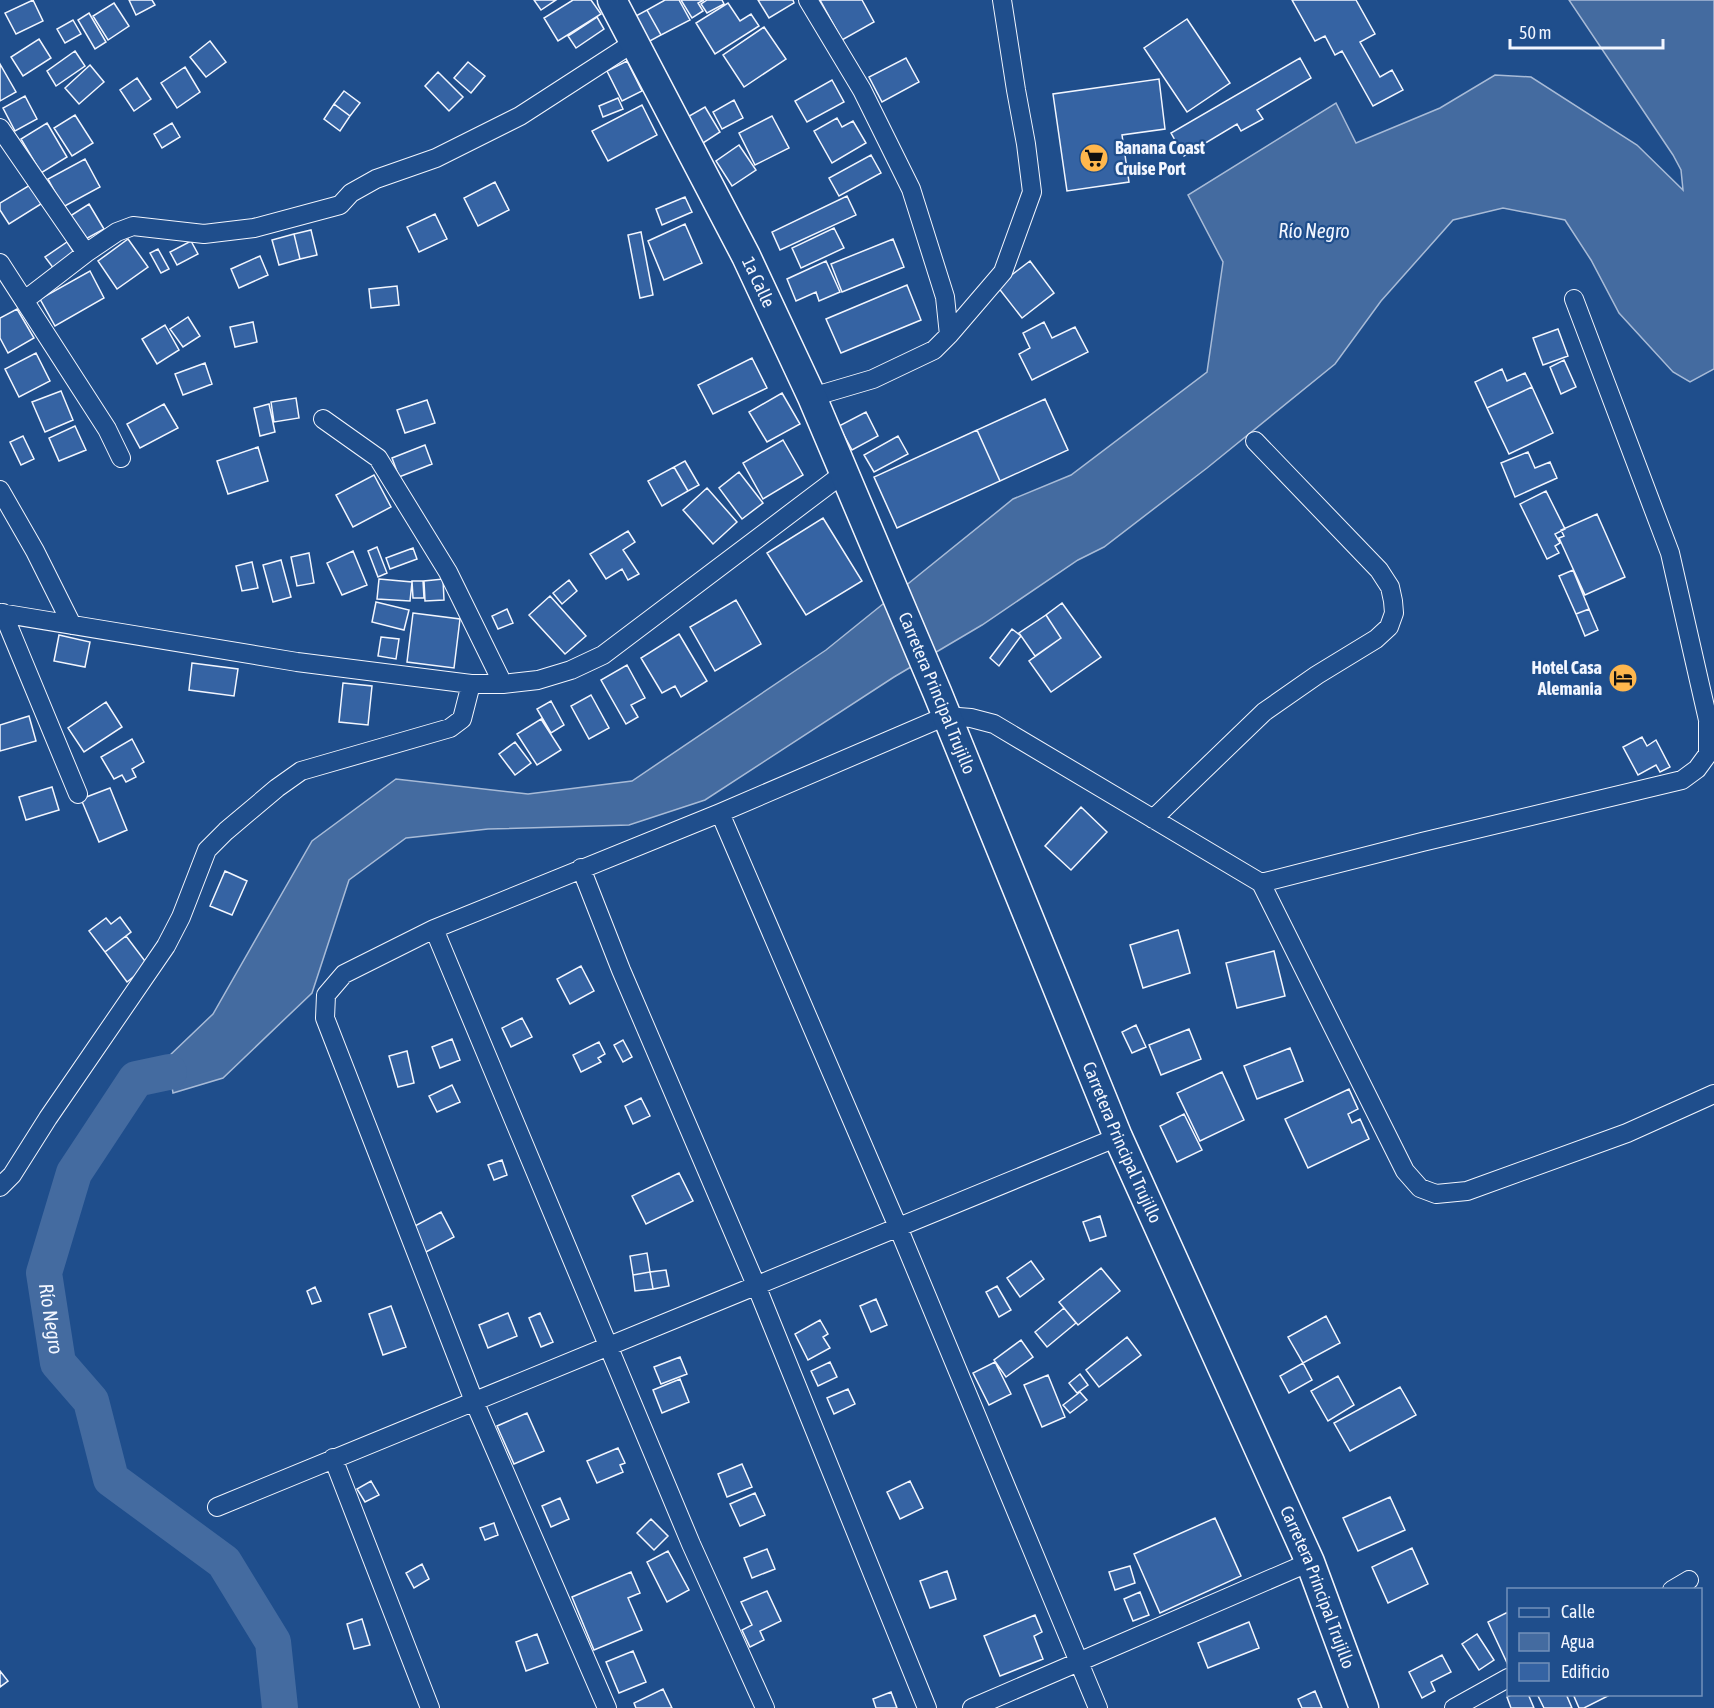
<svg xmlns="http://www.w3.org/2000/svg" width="1714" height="1708" font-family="'Asap Condensed',sans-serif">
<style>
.water{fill:#446ba0;stroke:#a8bbd7;stroke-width:1.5}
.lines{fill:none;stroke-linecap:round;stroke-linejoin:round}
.river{stroke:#446ba0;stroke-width:36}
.building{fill:#3563a3;stroke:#f2f6ff;stroke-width:1.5}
.street-casing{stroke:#f2f6ff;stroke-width:20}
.primary-casing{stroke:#f2f6ff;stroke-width:31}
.street{stroke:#1f4e8c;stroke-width:18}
.primary{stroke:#1f4e8c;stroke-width:28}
.labels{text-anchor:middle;stroke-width:4.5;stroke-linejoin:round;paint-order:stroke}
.poi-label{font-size:18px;font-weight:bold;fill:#f2f6ff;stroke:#1f4e8c;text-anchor:start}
.street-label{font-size:18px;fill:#f2f6ff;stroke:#1f4e8c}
.water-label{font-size:20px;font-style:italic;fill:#f2f6ff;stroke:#1f4e8c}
</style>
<rect width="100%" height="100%" fill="#1f4e8c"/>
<path class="water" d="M 1569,0 L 1714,0 L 1714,369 L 1690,382 L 1673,372 L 1619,313 L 1591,260 L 1565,220 L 1503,208 L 1453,220 L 1381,301 L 1335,364 L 1207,468 L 1104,547 L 1078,560 L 982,625 L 894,677 L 705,800 L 629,825 L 488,829 L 406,838 L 349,880 L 312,993 L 223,1078 L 173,1093 L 167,1058 L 213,1014 L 312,841 L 396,779 L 528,794 L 632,781 L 826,650 L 1013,499 L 1071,475 L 1207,372 L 1223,262 L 1188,195 L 1336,103 L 1356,143 L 1440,108 L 1495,75 L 1531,77 L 1637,145 L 1683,190 L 1681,170 L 1673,155 Z"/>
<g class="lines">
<path class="river" id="s1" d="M 169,1072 L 136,1079 L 74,1173 L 44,1273 L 58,1363 L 91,1401 L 111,1479 L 224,1562 L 273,1642 L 280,1708"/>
</g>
<path class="building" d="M 33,0 L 43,21 L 16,34 L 5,13 Z
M 129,0 L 152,0 L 155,5 L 136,15 Z
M 534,0 L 556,0 L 541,10 Z
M 573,0 L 591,0 L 601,14 L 558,41 L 544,18 Z
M 665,0 L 679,0 L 690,20 L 661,35 L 647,10 Z
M 681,0 L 704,0 L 698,3 L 703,11 L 692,18 Z
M 707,0 L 722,0 L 724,4 L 707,13 L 701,4 Z
M 758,0 L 793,0 L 794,3 L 769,18 Z
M 820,0 L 862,0 L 874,22 L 842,40 Z
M 1292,0 L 1356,0 L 1375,34 L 1360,42 L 1380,77 L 1392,70 L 1403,90 L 1373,106 L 1342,51 L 1335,55 L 1325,36 L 1315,41 Z
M 114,3 L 129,26 L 108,40 L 93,16 Z
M 728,3 L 740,21 L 751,14 L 759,26 L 715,54 L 696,23 Z
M 647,10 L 661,35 L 648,42 L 634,17 Z
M 89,13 L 106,42 L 95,49 L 78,20 Z
M 597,17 L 604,29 L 576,48 L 568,36 Z
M 1187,19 L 1230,83 L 1187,112 L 1144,48 Z
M 73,20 L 81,34 L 65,43 L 57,29 Z
M 764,27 L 786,59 L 744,87 L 723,55 Z
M 39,39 L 51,58 L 23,76 L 11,57 Z
M 210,41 L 226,62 L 206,77 L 190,57 Z
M 75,51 L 85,66 L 56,86 L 47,71 Z
M 906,58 L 919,82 L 882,102 L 869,77 Z
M 1300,58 L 1311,78 L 1257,110 L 1263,119 L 1241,131 L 1237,124 L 1184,156 L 1171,133 Z
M 627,61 L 642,91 L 622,101 L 607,71 Z
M 468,62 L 485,76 L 471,93 L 454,78 Z
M 0,64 L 16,92 L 0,101 Z
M 90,65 L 104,82 L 79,104 L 65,88 Z
M 185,67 L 200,92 L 177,108 L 161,83 Z
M 438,72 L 463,97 L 449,111 L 425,86 Z
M 137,78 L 151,99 L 134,111 L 120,90 Z
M 1159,79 L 1165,129 L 1122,135 L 1129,182 L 1067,191 L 1053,94 Z
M 832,80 L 844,102 L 807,122 L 795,101 Z
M 344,91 L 360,103 L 350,116 L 334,104 Z
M 25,96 L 37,119 L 15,131 L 3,108 Z
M 618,98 L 623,109 L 603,117 L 599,106 Z
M 734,100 L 743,118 L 722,129 L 713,112 Z
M 334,104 L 350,116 L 340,131 L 324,119 Z
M 642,105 L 657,135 L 608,161 L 592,131 Z
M 705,107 L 720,132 L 700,145 L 684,119 Z
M 75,115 L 93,143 L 72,156 L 54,128 Z
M 772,116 L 789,148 L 755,165 L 739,133 Z
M 837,118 L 842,127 L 853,121 L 866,143 L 832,163 L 814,131 Z
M 47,123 L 67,157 L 41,173 L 21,139 Z
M 172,123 L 180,137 L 162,148 L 154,134 Z
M 739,145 L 756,170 L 732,186 L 716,161 Z
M 871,155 L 881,173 L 839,196 L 829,178 Z
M 85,159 L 100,187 L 63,207 L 48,179 Z
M 495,182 L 509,210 L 478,226 L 464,198 Z
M 30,185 L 41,204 L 9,224 L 0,210 L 0,203 Z
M 847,196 L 856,215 L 780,250 L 772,232 Z
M 685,197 L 692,212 L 662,225 L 656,209 Z
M 89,204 L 104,229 L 82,241 L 67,218 Z
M 435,214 L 447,239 L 419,252 L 407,227 Z
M 685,224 L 702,263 L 664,280 L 648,241 Z
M 834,228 L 844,248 L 801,268 L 792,248 Z
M 311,230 L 317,255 L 300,259 L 294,234 Z
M 641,232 L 653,295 L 640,298 L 628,235 Z
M 294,234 L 300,259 L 279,265 L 272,240 Z
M 128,239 L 148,267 L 117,289 L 98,261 Z
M 893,239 L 904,267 L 842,292 L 831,264 Z
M 191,241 L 198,254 L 177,265 L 170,252 Z
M 67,242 L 75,254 L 54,269 L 45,257 Z
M 158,249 L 169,269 L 161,273 L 150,253 Z
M 260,256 L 268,275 L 239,288 L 231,269 Z
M 826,261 L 840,292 L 819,301 L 816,292 L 796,301 L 787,279 Z
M 1030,261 L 1054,293 L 1022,318 L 997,286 Z
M 90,271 L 104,298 L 55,326 L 40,299 Z
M 907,285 L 921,320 L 841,353 L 826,319 Z
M 397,286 L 399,305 L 371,308 L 369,289 Z
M 17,309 L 34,338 L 8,353 L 0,338 L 0,318 Z
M 188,317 L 200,336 L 183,347 L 170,329 Z
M 253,322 L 257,342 L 235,347 L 230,327 Z
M 1044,322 L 1052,338 L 1075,327 L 1088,352 L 1032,380 L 1019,354 L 1030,348 L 1023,333 Z
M 165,325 L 179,350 L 157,364 L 142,339 Z
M 1558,329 L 1568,356 L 1543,365 L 1533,338 Z
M 36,353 L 50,381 L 19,397 L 5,369 Z
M 752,358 L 767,388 L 713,414 L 698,385 Z
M 1564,360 L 1576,387 L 1561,394 L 1550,367 Z
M 205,363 L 212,384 L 183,395 L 175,374 Z
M 1502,369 L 1507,381 L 1525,373 L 1532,387 L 1487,408 L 1475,382 Z
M 1532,387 L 1553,433 L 1509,454 L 1487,408 Z
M 61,391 L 73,420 L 45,432 L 32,402 Z
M 782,393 L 800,424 L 767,442 L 749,412 Z
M 296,398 L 299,418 L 274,422 L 271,402 Z
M 1045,399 L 1068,450 L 1000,481 L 977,430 Z
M 427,400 L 435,423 L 405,433 L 397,410 Z
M 164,404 L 178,428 L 140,448 L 127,424 Z
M 269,404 L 275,432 L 260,436 L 254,408 Z
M 866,412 L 878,436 L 852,450 L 839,426 Z
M 75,426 L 86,450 L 59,461 L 49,438 Z
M 977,430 L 1000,481 L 897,528 L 874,477 Z
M 23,436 L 34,459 L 21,465 L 10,442 Z
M 898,436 L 908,454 L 874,472 L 864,455 Z
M 783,440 L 803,475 L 763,499 L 743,463 Z
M 425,445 L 432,464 L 399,477 L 392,458 Z
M 258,447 L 268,481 L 228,494 L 217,461 Z
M 1528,452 L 1535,468 L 1550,462 L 1557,478 L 1515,497 L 1501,463 Z
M 685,461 L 699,485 L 688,491 L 674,467 Z
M 674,467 L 688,491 L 662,506 L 648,481 Z
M 739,472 L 763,503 L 742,519 L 719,488 Z
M 374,475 L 391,507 L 353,527 L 336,495 Z
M 707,488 L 737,522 L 713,544 L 683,510 Z
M 1546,491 L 1565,529 L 1555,534 L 1560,543 L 1555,546 L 1559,553 L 1547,559 L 1520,504 Z
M 1597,514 L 1625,577 L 1585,595 L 1559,538 L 1564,536 L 1561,530 Z
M 823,518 L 862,581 L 806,615 L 767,553 Z
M 628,531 L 635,542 L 623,550 L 639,574 L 628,580 L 622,569 L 606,579 L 590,554 Z
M 377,547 L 387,573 L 378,577 L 368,551 Z
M 413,548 L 417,559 L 390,569 L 386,558 Z
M 353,551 L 367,585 L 342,595 L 327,563 Z
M 309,553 L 314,583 L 297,586 L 291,557 Z
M 281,560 L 291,597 L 273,602 L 263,565 Z
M 252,562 L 258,588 L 242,591 L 236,566 Z
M 1573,570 L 1589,609 L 1576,614 L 1559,576 Z
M 379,579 L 412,582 L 410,601 L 377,599 Z
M 443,579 L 444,600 L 425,601 L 424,581 Z
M 569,580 L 577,591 L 562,604 L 553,593 Z
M 412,581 L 423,581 L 424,598 L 413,598 Z
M 550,596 L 586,636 L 565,654 L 529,615 Z
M 736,600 L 761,644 L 715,671 L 690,627 Z
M 376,602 L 409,610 L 404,630 L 372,622 Z
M 1062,603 L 1101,657 L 1051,692 L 1029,661 L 1061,638 L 1046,615 Z
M 507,609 L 513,623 L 498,629 L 492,616 Z
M 1589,609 L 1598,630 L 1585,636 L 1576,614 Z
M 413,613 L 460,619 L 454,668 L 407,662 Z
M 1046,615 L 1061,638 L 1035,656 L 1019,633 Z
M 1012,629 L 1021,636 L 999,666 L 990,658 Z
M 679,634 L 707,681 L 681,697 L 675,686 L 662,693 L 641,658 Z
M 59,635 L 90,642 L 85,667 L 54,661 Z
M 381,637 L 399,639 L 396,659 L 378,656 Z
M 192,663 L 238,669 L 234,696 L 189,690 Z
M 627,665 L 645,698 L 631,705 L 638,717 L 626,724 L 601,680 Z
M 343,683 L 372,686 L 368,725 L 339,722 Z
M 591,695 L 609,728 L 589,739 L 571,706 Z
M 551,701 L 564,725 L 551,733 L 537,709 Z
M 106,702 L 122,727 L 84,752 L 68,728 Z
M 29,716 L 36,741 L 0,751 L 0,725 Z
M 541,719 L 561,750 L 537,765 L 517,734 Z
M 1642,737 L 1647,746 L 1656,740 L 1670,767 L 1660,772 L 1656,765 L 1638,775 L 1623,747 Z
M 132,739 L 144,762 L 132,769 L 136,777 L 126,782 L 122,775 L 114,779 L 101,757 Z
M 515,742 L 531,763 L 515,775 L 499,754 Z
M 52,787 L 59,810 L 26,820 L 19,797 Z
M 110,788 L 127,830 L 99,842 L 81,799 Z
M 1081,807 L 1107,832 L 1071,870 L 1045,846 Z
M 225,871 L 247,881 L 232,915 L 210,906 Z
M 120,917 L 131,932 L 105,952 L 89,931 L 106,918 L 111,924 Z
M 1178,930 L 1190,973 L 1143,988 L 1130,945 Z
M 126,936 L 148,965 L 127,982 L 105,952 Z
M 1274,951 L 1285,996 L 1237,1008 L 1226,963 Z
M 581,966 L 594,991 L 570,1004 L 557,979 Z
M 522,1018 L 532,1037 L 511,1047 L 502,1028 Z
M 1136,1025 L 1146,1047 L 1132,1053 L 1122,1032 Z
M 1189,1029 L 1201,1059 L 1161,1075 L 1149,1045 Z
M 452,1039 L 460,1060 L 440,1068 L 432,1047 Z
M 623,1040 L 632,1057 L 623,1062 L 614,1045 Z
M 599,1042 L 605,1054 L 598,1058 L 601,1062 L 581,1072 L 573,1055 Z
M 1290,1048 L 1303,1081 L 1257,1099 L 1244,1066 Z
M 407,1051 L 414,1083 L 398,1087 L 389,1056 Z
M 1222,1072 L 1244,1120 L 1200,1141 L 1177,1093 Z
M 452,1085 L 460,1102 L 437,1112 L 429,1096 Z
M 1349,1089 L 1358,1109 L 1348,1114 L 1352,1123 L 1360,1119 L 1369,1139 L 1308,1168 L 1285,1119 Z
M 641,1098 L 650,1116 L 633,1124 L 625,1106 Z
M 1184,1114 L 1202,1150 L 1177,1162 L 1160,1126 Z
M 502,1160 L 507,1175 L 494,1180 L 488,1165 Z
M 679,1173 L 693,1201 L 646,1224 L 632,1196 Z
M 441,1212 L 454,1237 L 426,1252 L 413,1227 Z
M 1100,1216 L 1106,1236 L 1090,1241 L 1083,1222 Z
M 647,1253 L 650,1272 L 633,1275 L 630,1256 Z
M 1031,1261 L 1044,1279 L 1020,1297 L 1007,1278 Z
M 1101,1268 L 1120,1291 L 1078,1325 L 1059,1302 Z
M 666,1270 L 669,1286 L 653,1289 L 650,1272 Z
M 650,1272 L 653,1289 L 635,1291 L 633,1275 Z
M 997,1286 L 1011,1310 L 999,1317 L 986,1292 Z
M 315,1287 L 321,1301 L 312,1304 L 307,1291 Z
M 876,1299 L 887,1325 L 871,1332 L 860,1306 Z
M 391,1306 L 406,1347 L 383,1355 L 369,1314 Z
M 1064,1308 L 1076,1323 L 1047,1347 L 1035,1332 Z
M 508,1313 L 517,1336 L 488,1348 L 479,1325 Z
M 540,1313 L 553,1342 L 541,1347 L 529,1318 Z
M 1326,1316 L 1340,1343 L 1303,1363 L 1288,1337 Z
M 820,1320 L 828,1334 L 823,1337 L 830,1348 L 808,1360 L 795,1334 Z
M 1127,1337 L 1141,1355 L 1099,1387 L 1086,1370 Z
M 1021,1340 L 1033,1357 L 1006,1377 L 994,1360 Z
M 680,1357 L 687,1374 L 661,1384 L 654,1367 Z
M 830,1362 L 837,1377 L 818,1386 L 811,1371 Z
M 995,1362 L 1011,1394 L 989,1405 L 973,1373 Z
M 1303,1363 L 1312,1380 L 1289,1393 L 1280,1376 Z
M 1080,1374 L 1088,1385 L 1077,1393 L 1069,1383 Z
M 1048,1375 L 1065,1417 L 1042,1427 L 1024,1385 Z
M 1338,1376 L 1354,1405 L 1328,1421 L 1311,1391 Z
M 680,1379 L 689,1402 L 662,1413 L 653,1390 Z
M 1400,1387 L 1416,1415 L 1350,1451 L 1334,1423 Z
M 848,1389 L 855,1404 L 834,1414 L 827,1398 Z
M 1080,1392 L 1087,1400 L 1070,1413 L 1063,1405 Z
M 527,1413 L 544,1451 L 514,1464 L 497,1426 Z
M 618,1448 L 625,1463 L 620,1465 L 623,1472 L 597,1483 L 587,1461 Z
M 742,1464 L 752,1487 L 727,1497 L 718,1474 Z
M 371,1481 L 379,1495 L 365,1502 L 357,1489 Z
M 910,1481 L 923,1508 L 900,1519 L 887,1492 Z
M 755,1493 L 765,1515 L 740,1526 L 730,1504 Z
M 1390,1497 L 1405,1530 L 1358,1551 L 1343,1518 Z
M 560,1498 L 569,1519 L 551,1527 L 542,1506 Z
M 1215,1518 L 1241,1576 L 1160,1613 L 1134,1554 Z
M 651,1519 L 668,1536 L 654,1550 L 637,1533 Z
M 494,1523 L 498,1535 L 485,1540 L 480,1528 Z
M 1412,1548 L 1428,1584 L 1388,1603 L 1372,1567 Z
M 767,1549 L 775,1569 L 752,1578 L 744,1558 Z
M 668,1551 L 689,1590 L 667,1602 L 647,1562 Z
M 422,1564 L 429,1579 L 414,1588 L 406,1573 Z
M 1130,1566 L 1135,1583 L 1115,1590 L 1109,1572 Z
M 947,1571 L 956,1599 L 930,1608 L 920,1581 Z
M 631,1572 L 640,1593 L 628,1598 L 642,1630 L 594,1650 L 572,1597 Z
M 767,1591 L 781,1621 L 760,1631 L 764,1640 L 750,1647 L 742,1630 L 752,1625 L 741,1602 Z
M 1140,1592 L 1149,1615 L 1133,1621 L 1124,1599 Z
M 1508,1612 L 1508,1665 L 1488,1622 Z
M 1035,1615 L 1042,1632 L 1034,1636 L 1043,1659 L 1000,1676 L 984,1636 Z
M 362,1619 L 370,1645 L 354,1649 L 347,1624 Z
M 1249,1622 L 1259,1648 L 1208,1668 L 1198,1643 Z
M 537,1634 L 548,1663 L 526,1671 L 516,1642 Z
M 1477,1634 L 1494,1660 L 1479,1670 L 1462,1644 Z
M 633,1651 L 646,1682 L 619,1693 L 606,1662 Z
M 1442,1655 L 1451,1672 L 1431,1682 L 1435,1691 L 1422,1698 L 1409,1672 Z
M 0,1671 L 8,1681 L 0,1687 Z
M 663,1689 L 672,1708 L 636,1708 L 634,1703 Z
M 1315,1691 L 1322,1708 L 1302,1708 L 1298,1699 Z
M 891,1692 L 897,1708 L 876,1708 L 873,1699 Z
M 1513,1694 L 1528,1694 L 1534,1708 L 1511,1708 L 1507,1697 Z
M 1540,1694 L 1566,1694 L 1572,1708 L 1544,1708 L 1538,1696 Z
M 1573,1694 L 1607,1694 L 1608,1696 L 1584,1708 L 1579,1708 Z"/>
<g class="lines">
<g class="street-casing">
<path id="street" d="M 808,0 L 862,90 L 911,189 L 945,297 L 949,335
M 0,128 L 86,253
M 0,263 L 107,429 L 121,458
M 25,300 L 86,253 L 117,232 L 133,226 L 204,234 L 254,228 L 340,205 L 351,193 L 376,179 L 436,158 L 520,116 L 633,43
M 812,397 L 873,379 L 934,350 L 949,335 L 1003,272 L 1032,192 L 1026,144 L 1016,90 L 1002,0
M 323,419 L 378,458 L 448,572 L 503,684
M 0,490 L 35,551 L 72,625
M 0,613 L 297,662 L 471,684 L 503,684 L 538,680 L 571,670 L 603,655 L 844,473
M 3,613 L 78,794
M 720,813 L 898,1227 L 1098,1708
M 1153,819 L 1264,712 L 1317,675 L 1376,639 L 1389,627 L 1394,613 L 1393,601 L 1390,587 L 1379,570 L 1255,441
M 581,868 L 621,970 L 756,1285 L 927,1708
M 1261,883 L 1405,1171 L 1420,1188 L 1436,1194 L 1467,1191 L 1627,1133 L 1714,1094
M 434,929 L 691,1544 L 765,1708
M 0,1187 L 12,1175 L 48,1118 L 166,946 L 181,917 L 207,850 L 226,831 L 277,788 L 301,771 L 450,728 L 462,719 L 471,684
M 333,1458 L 430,1708
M 217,1507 L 1118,1137
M 1672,1590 L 1689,1580
M 607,1708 L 474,1401 L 325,1018 L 326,995 L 344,974 L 434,929 L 720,813 L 946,716 L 971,718 L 994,724 L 1261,883 L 1422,842 L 1682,780 L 1697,769 L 1708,754 L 1708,720 L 1670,553 L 1574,299
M 972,1708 L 1310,1562
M 1454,1708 L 1508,1678"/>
</g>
<g class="primary-casing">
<g id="primary">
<path id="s2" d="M 612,0 L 746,256 L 812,397 L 937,692 L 1118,1137 L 1310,1562 L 1364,1708"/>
</g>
</g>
<use href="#street" class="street"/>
<use href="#primary" class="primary"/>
</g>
<defs>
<g id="supermarket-disc" transform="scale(1.5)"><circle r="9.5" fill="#ffb74d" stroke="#1f4e8c"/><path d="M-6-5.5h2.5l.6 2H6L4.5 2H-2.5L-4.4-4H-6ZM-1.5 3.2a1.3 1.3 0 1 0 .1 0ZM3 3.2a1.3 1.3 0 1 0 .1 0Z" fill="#111"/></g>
<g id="hotel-disc" transform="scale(1.5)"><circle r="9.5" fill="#ffb74d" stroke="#1f4e8c"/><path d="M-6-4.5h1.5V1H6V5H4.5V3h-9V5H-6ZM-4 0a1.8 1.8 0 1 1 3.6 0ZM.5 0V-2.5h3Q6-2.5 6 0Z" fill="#111"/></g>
</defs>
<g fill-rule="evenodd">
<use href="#supermarket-disc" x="1094" y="158"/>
<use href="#hotel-disc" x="1623" y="678"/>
</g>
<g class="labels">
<g class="poi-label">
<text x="1115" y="154">Banana Coast<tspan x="1115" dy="21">Cruise Port</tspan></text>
<text x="1602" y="674" text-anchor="end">Hotel Casa<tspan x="1602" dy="21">Alemania</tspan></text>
</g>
<g class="street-label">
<text dy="6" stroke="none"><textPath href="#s2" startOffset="318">1a Calle</textPath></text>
<text dy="6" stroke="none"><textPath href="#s2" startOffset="766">Carretera Principal Trujillo</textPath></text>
<text dy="6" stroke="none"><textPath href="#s2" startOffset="1252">Carretera Principal Trujillo</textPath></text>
<text dy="6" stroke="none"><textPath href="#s2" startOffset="1738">Carretera Principal Trujillo</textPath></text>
</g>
<g class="water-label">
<text x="1314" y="238">Río Negro</text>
<text dy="7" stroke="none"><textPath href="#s1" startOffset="297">Río Negro</textPath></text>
</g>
</g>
<rect x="1507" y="1588" width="195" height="108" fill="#1f4e8c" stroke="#7391ba" stroke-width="1.5"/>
<rect x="1519" y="1608" width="30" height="9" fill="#1f4e8c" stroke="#7391ba" stroke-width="1.5"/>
<text x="1561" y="1618" font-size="18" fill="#f2f6ff">Calle</text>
<rect x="1519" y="1633" width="30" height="18" fill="#446ba0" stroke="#7391ba" stroke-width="1.5"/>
<text x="1561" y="1648" font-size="18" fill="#f2f6ff">Agua</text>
<rect x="1519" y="1663" width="30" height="18" fill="#3563a3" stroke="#7391ba" stroke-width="1.5"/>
<text x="1561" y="1678" font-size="18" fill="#f2f6ff">Edificio</text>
<path d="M1510 39v9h153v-9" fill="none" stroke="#f2f6ff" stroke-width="3"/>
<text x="1519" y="39" font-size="18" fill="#f2f6ff" stroke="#1f4e8c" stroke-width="4.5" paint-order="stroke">50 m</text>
</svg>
